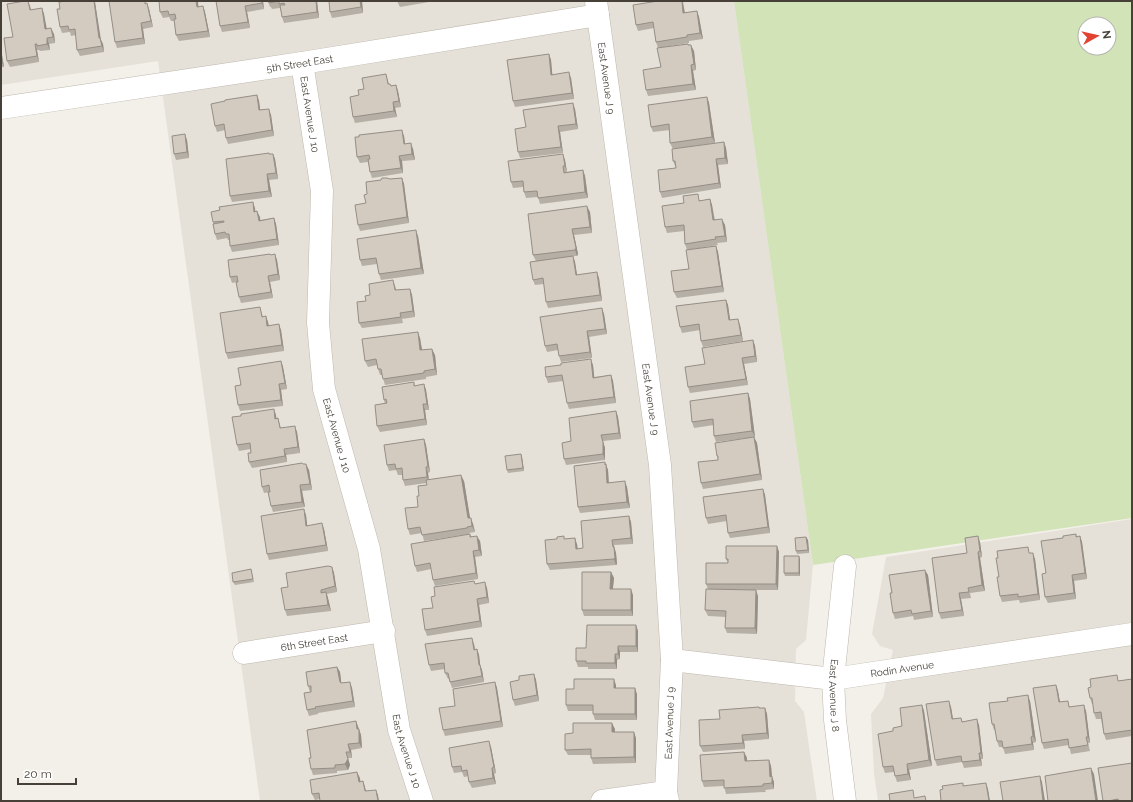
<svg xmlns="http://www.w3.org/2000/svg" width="1133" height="802" font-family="Raleway,sans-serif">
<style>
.residential{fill:#e6e1d8}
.green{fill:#d1e3b7;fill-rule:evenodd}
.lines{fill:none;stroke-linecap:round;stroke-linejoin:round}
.minor-casing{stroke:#bdb7ad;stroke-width:23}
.minor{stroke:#fff;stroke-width:22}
.wall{fill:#b5afa5}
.shaded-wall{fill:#948e86}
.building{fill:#d3cbc0;stroke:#948e86}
.labels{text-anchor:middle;stroke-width:3.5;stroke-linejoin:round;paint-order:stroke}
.street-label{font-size:10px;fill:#464038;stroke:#fff}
</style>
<rect width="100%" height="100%" fill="#f3efe9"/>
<path class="residential" d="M 1,1 L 734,1 L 813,565 L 806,640 L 796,649 L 795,701 L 804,712 L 817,801 L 260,801 L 158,61 L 1,85 Z
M 1132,519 L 1132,801 L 878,801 L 874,774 L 871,714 L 883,698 L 893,650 L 880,646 L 872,634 L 886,557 Z"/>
<path class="green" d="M 734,1 L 1132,1 L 1132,518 L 813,565 ZM 1085,24 L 1109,24 L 1109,48 L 1085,48 Z"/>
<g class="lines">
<g class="minor-casing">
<g id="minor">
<path id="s1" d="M 596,1 L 660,465 L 672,660 L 666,792 L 668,801"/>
<path id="s2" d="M 302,63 L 322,191 L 318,323 L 324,389 L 369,549 L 399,730 L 422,801"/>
<path id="s3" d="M 1,108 L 302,63 L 598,15"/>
<path id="s4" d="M 845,566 L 833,679 L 835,720 L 845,801"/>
<path id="s5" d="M 244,653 L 384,631"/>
<path id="s6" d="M 672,660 L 833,679 L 1132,634"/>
<path d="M 602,801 L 666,792"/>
</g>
</g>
<use href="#minor" class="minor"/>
</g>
<path class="wall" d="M 159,1 L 198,1 L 198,7 L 203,6 L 205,12 L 210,37 L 179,41 L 176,35 L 174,21 L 171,21 L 169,17 L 163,18 L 160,12 Z
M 216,1 L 263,1 L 264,9 L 247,12 L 250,28 L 222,32 L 220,26 Z
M 268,1 L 317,1 L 319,18 L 284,23 L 282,17 L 280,8 L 272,9 L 271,7 L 270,7 Z
M 362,1 L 363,13 L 332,18 L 330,12 Z
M 397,1 L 429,1 L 429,2 L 400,7 Z
M 658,1 L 683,1 L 685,13 L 697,11 L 699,17 L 703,39 L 689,41 L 689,43 L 658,48 L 656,42 L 654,28 L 638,31 L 636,25 Z
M 95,2 L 100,38 L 103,44 L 104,52 L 80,56 L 77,50 L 76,35 L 71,36 L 70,32 L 62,33 L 60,27 Z
M 146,4 L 149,9 L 153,27 L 143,29 L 145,44 L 117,48 L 115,42 Z
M 30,6 L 31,10 L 42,8 L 44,14 L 46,29 L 54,34 L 55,43 L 49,44 L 50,50 L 40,51 L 39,50 L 37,50 L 39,62 L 10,67 L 7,61 L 13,37 Z
M 688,45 L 694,51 L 696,70 L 693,71 L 696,90 L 648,96 L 646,90 L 661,67 Z
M 1,49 L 4,67 L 1,67 Z
M 549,54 L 551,60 L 552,75 L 571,78 L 574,99 L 515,107 L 513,101 Z
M 386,74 L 389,84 L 391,86 L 396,85 L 398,91 L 401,107 L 395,108 L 397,117 L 355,123 L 353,117 L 359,95 L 364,89 Z
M 257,95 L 259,101 L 260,110 L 271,115 L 274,136 L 228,144 L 226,138 L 225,130 L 217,132 L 215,126 L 225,101 Z
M 707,97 L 709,103 L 715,143 L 673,149 L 670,143 L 670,130 L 653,132 L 651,127 Z
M 575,109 L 578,129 L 560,132 L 563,153 L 520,158 L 518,152 L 526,127 Z
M 404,136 L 405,144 L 413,149 L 415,160 L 402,161 L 403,173 L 372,178 L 370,172 L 368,162 L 360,163 L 357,157 Z
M 187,140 L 189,158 L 176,160 L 174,154 Z
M 724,142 L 726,148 L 728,164 L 718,165 L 721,188 L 662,198 L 660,192 L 676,168 L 673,161 Z
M 270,154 L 273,154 L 275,159 L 278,179 L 269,180 L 272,197 L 232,202 L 230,196 Z
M 565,160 L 567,172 L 566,172 L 583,170 L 585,176 L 588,198 L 540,204 L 538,197 L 526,198 L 524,192 L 523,187 L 513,188 L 511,182 Z
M 402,178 L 404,184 L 409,223 L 360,231 L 358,225 L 366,203 L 367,194 L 390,179 Z
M 710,199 L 712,205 L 715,220 L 725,225 L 727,242 L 717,243 L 718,245 L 699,248 L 716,246 L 718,252 L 724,292 L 677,298 L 674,292 L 689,269 L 687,250 L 685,244 L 684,231 L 667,233 L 665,227 L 684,203 L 700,200 L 701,201 Z
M 253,202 L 255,211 L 257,211 L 260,220 L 274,218 L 276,224 L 279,245 L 232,252 L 230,246 L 230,240 L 228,240 L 227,238 L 217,240 L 215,234 L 213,222 L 220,210 Z
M 590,212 L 592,233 L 574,235 L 578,254 L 577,256 L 573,256 L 575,262 L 577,275 L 599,278 L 602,301 L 548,308 L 546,302 L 544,284 L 535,285 L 533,280 L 536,261 L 533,255 Z
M 418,236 L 424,274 L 381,280 L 379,274 L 377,264 L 362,266 L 360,260 Z
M 271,255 L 277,260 L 280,280 L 270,282 L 273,298 L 241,303 L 239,297 L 236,282 L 232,283 L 230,277 Z
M 395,286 L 396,290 L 410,289 L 412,295 L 415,317 L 402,319 L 403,323 L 362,328 L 359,323 L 366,301 L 370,295 Z
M 726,300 L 728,305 L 730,320 L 740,325 L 743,341 L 703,347 L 701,341 L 700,330 L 682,333 L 680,327 Z
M 260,307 L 263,317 L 266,316 L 269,326 L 281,330 L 284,351 L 228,359 L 226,353 Z
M 604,314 L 607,334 L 589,337 L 592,358 L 561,362 L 559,356 L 558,350 L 547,352 L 545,346 Z
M 420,338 L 422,350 L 435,355 L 437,375 L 426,377 L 426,379 L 385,385 L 382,375 L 380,375 L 378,369 L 377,365 L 368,367 L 365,361 Z
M 753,340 L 755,346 L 757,362 L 744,364 L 748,385 L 690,393 L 688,387 Z
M 281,361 L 283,367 L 287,389 L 281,390 L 283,406 L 240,411 L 238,405 L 241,385 Z
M 593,365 L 594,377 L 611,375 L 613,381 L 616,403 L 569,409 L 567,403 L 563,381 L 548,383 L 546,377 Z
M 414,382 L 415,386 L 424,384 L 426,390 L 429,410 L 425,410 L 427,425 L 380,432 L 377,426 L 385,404 L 384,400 Z
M 748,393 L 750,399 L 755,437 L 716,442 L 714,436 L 714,425 L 694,428 L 692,422 Z
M 616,411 L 618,417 L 621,439 L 603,441 L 605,448 L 605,460 L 566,465 L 564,459 L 571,441 Z
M 276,415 L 276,418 L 278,418 L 281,428 L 297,432 L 300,453 L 286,455 L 287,462 L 252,468 L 249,462 L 251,453 L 251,449 L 239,451 L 237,445 Z
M 754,437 L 757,443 L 762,480 L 703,489 L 701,483 L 718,460 L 717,456 Z
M 424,439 L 426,445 L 430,472 L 428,473 L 429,480 L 464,481 L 470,518 L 473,524 L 475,532 L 469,533 L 469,534 L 424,541 L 422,533 L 410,535 L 408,529 L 418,507 L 419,496 L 427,485 L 427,483 L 405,486 L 403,480 L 402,475 L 398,475 L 396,470 L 389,471 L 387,465 Z
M 521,454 L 522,457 L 524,471 L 508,473 L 507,470 Z
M 303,464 L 309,470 L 312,490 L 302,491 L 305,507 L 273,512 L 271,506 L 270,492 L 264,493 L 262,487 Z
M 606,465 L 608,470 L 609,483 L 627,487 L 630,508 L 580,513 L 578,507 Z
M 763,489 L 765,495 L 770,533 L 730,538 L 728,533 L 727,521 L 708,524 L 706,518 Z
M 306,515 L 307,526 L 324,529 L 328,551 L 269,560 L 267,554 Z
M 629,516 L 631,522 L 633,544 L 614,545 L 616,553 L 617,564 L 616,565 L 550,570 L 547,564 L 557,539 L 564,536 L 564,539 L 577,544 L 578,549 L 583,548 Z
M 470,534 L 471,536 L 480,541 L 482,556 L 475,557 L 478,579 L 435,586 L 433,580 L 431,569 L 417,572 L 415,566 Z
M 1076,534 L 1077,537 L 1080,536 L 1082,542 L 1087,579 L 1074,581 L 1076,599 L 1048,603 L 1045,597 L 1046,573 L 1063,538 Z
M 806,537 L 808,540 L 809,553 L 797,554 L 796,551 Z
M 980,542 L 982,557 L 980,558 L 985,591 L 970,593 L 971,598 L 961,599 L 964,616 L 941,619 L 939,613 L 967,553 Z
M 777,546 L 779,552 L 778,590 L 725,590 L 758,596 L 757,634 L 727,633 L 725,628 L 726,617 L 708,616 L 705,610 L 708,589 L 706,584 L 728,563 L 726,559 Z
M 1030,553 L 1035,559 L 1040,600 L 1020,603 L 1019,600 L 1002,602 L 1000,596 L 999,577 Z
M 800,559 L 800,576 L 785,576 L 784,573 Z
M 332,567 L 334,573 L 337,592 L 327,594 L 331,611 L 287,616 L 285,610 L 288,587 Z
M 251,569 L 254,582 L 235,585 L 233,582 Z
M 611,572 L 614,578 L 613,589 L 633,595 L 633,616 L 584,616 L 582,610 Z
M 928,575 L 933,617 L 914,620 L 913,616 L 895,619 L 893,613 L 892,593 Z
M 474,581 L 475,584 L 487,588 L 489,603 L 479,605 L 482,627 L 427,636 L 425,630 L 433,608 L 435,596 Z
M 636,625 L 638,631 L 638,652 L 620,652 L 620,659 L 617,660 L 617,669 L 588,669 L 588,667 L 578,667 L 576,661 L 586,648 Z
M 474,644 L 475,650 L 477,649 L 479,655 L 480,665 L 482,670 L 484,682 L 452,688 L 449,679 L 448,679 L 445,673 L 445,669 L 431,671 L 429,665 Z
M 337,667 L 340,672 L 341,683 L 352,688 L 355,707 L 318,713 L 318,714 L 309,716 L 307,710 L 310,692 L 308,686 Z
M 534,674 L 536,680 L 539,701 L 515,706 L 513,700 Z
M 1132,679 L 1132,736 L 1106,740 L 1104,734 L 1101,719 L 1096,719 L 1094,713 L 1093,704 L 1092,704 L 1090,698 L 1119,681 Z
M 495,682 L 497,688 L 503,727 L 445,736 L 443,730 L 455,706 Z
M 616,685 L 616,688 L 637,694 L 637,720 L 595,720 L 593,714 L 593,711 L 568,711 L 566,705 L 574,689 Z
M 1056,685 L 1058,691 L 1060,702 L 1071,707 L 1086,711 L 1090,743 L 1088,743 L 1090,751 L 1071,754 L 1069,745 L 1044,749 L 1042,743 Z
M 1030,701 L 1036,742 L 1033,743 L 1034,750 L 1005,754 L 1003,747 L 999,747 L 997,741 L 995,730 L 994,730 L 992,724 Z
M 922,705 L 924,711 L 932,766 L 909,770 L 911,780 L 897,782 L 895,776 L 894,772 L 885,773 L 883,767 L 893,731 L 902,726 Z
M 951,707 L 953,719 L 979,725 L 983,759 L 981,759 L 982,766 L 964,768 L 962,762 L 937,766 L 935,760 Z
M 759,708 L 765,708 L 767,714 L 769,739 L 744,741 L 745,749 L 703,752 L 700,746 L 720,719 Z
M 356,721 L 361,735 L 362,748 L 351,750 L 352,758 L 348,758 L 350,765 L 348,770 L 337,771 L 337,773 L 313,775 L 311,769 Z
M 615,729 L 615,732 L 636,738 L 636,763 L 593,764 L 591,758 L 591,755 L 568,755 L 565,750 L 573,733 Z
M 491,747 L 496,773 L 494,774 L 496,784 L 472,788 L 469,782 L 469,776 L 464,777 L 462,772 L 454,773 L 452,767 Z
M 744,752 L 747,758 L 747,761 L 769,760 L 771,766 L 772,777 L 774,782 L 774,789 L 765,790 L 766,792 L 726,794 L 724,786 L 704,787 L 702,781 Z
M 1132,763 L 1132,801 L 1103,801 Z
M 360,778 L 360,782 L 363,781 L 366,791 L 378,795 L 320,799 L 315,800 L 312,794 Z"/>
<path class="shaded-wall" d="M 28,1 L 30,6 L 32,16 L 30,10 Z
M 94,1 L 95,1 L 95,2 L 101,40 L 100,38 L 103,44 L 104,52 L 99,38 Z
M 196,1 L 198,1 L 199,13 L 197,7 Z
M 262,1 L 263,1 L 264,9 L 262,3 Z
M 316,1 L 317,1 L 319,18 L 317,12 Z
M 360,1 L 362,1 L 363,13 L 361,7 Z
M 682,1 L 683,1 L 683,4 L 686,19 L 683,13 Z
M 147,3 L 149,9 L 153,27 L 151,21 Z
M 203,6 L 205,12 L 210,37 L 208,31 Z
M 245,6 L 247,12 L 250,28 L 248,22 Z
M 42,8 L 44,14 L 48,35 L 45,29 Z
M 697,11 L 699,17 L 703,39 L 700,33 Z
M 141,23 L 143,29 L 145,44 L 143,38 Z
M 51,28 L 54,34 L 55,43 L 53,37 Z
M 47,38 L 49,44 L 50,50 L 47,44 Z
M 35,44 L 37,50 L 39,62 L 37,56 Z
M 691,45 L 694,51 L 696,70 L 694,64 Z
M 1,49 L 4,67 L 1,61 Z
M 549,54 L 551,60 L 553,81 L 551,75 Z
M 691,65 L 693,71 L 696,90 L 693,84 Z
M 569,72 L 571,78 L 574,99 L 572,93 Z
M 396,85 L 398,91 L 401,107 L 399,101 Z
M 257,95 L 259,101 L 261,116 L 259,110 Z
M 707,97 L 709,103 L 715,143 L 712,137 Z
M 393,102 L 395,108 L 397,117 L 394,111 Z
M 573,103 L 575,109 L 578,129 L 576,124 Z
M 269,109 L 271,115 L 274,136 L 272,130 Z
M 558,126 L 560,132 L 563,153 L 561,147 Z
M 402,130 L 404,136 L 406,150 L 404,144 Z
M 185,134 L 187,140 L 189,158 L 187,152 Z
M 724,142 L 726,148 L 728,164 L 725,158 Z
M 411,143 L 413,149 L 415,160 L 412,154 Z
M 273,154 L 275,159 L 278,179 L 276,173 Z
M 563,154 L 565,160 L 567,172 L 565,166 Z
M 399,156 L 402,161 L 403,173 L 401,168 Z
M 716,159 L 718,165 L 721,188 L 719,183 Z
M 583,170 L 585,176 L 588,198 L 585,192 Z
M 267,174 L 269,180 L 272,197 L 269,191 Z
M 402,178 L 404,184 L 409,223 L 407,217 Z
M 710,199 L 712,205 L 715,226 L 713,220 Z
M 253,202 L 255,208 L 256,218 L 254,212 Z
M 587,206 L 590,212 L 592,233 L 590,227 Z
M 257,211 L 260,217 L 261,226 L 259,221 Z
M 274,218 L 276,224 L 279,245 L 277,239 Z
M 722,219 L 725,225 L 727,242 L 725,236 Z
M 572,229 L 574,235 L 578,254 L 577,256 L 575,250 Z
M 416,230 L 418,236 L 424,274 L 421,268 Z
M 716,246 L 718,252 L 724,292 L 722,286 Z
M 275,254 L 277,260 L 280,280 L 278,274 Z
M 573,256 L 575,262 L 578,281 L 576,275 Z
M 597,272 L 599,278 L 602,301 L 600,295 Z
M 268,276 L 270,282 L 273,298 L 271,292 Z
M 393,280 L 395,286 L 397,296 L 395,290 Z
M 410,289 L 412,295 L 415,317 L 413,311 Z
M 726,300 L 728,305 L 731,326 L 729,320 Z
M 602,308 L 604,314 L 607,334 L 605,329 Z
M 266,316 L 268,322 L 270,332 L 267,326 Z
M 738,319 L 740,325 L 743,341 L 741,335 Z
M 279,324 L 281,330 L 284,351 L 282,345 Z
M 587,331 L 589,337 L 592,358 L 590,352 Z
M 418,332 L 420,338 L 423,356 L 420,350 Z
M 753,340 L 755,346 L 757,362 L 755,356 Z
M 432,349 L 435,355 L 437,375 L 435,369 Z
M 742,358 L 744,364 L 748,385 L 746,379 Z
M 591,359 L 593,365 L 595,384 L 593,378 Z
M 281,361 L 283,367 L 287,389 L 285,383 Z
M 611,375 L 613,381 L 616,403 L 614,397 Z
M 279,384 L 281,390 L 283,406 L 281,400 Z
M 424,384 L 426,390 L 429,410 L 427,404 Z
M 748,393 L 750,399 L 755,437 L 752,431 Z
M 423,404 L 425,410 L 427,425 L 425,419 Z
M 274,409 L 276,415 L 277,424 L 275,419 Z
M 616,411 L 618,417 L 621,439 L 619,433 Z
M 295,426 L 297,432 L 300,453 L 298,447 Z
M 601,435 L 605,448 L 605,460 L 603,454 Z
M 754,437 L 757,443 L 762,480 L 760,474 Z
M 424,439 L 426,445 L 430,472 L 428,466 Z
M 284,449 L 286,455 L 287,462 L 285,456 Z
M 521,454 L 522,457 L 524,471 L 523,468 Z
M 605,462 L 608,470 L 609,489 L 607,483 Z
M 306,464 L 309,470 L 312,490 L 310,484 Z
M 426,467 L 428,473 L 429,482 L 427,477 Z
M 461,475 L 464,481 L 471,524 L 468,518 Z
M 625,481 L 627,487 L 630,508 L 627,502 Z
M 300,485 L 302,491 L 305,507 L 302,502 Z
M 763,489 L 765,495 L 770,533 L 768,527 Z
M 304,509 L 306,515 L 308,532 L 306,526 Z
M 629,516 L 631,522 L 633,544 L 631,538 Z
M 471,518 L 473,524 L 475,532 L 472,526 Z
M 322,523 L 324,529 L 328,551 L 326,545 Z
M 477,536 L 480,541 L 482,556 L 479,550 Z
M 978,536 L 980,542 L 982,557 L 980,551 Z
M 1080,536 L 1082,542 L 1087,579 L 1085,573 Z
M 806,537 L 808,540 L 809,553 L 808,550 Z
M 575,538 L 577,544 L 578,555 L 576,549 Z
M 612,540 L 614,548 L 614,547 L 616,553 L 617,564 L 616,565 L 614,559 Z
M 777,546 L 779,552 L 778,590 L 776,584 Z
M 473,551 L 475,557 L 478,579 L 476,573 Z
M 978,552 L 980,558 L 985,591 L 982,585 Z
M 1033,553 L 1035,559 L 1040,600 L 1038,594 Z
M 799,556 L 800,559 L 800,576 L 799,573 Z
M 332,567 L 334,573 L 337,592 L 335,586 Z
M 925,570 L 928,575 L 933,617 L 931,611 Z
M 611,572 L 614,578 L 612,595 L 610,589 Z
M 1072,575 L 1074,581 L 1076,599 L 1074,593 Z
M 485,582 L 487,588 L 489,603 L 487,597 Z
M 631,589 L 633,595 L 633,616 L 631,610 Z
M 756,590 L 758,596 L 757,634 L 755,628 Z
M 326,592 L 328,598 L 331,611 L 328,605 Z
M 959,593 L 961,599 L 964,616 L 962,610 Z
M 477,599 L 479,605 L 482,627 L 480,621 Z
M 636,625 L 638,631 L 638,652 L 636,646 Z
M 472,638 L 474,644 L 476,656 L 474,650 Z
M 618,646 L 620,652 L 620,659 L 618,654 Z
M 477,649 L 479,655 L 481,671 L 479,665 Z
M 615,654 L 617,660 L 617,669 L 615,663 Z
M 480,665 L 482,670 L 484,682 L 482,676 Z
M 337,667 L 340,672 L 342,688 L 340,682 Z
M 534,674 L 536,680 L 539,701 L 537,695 Z
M 614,679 L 616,685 L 616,694 L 614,688 Z
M 350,682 L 352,688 L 355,707 L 353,701 Z
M 495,682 L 497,688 L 503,727 L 501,721 Z
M 1056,685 L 1058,691 L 1061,708 L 1059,702 Z
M 635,688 L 637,694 L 637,720 L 635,714 Z
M 1028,695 L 1030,701 L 1036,742 L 1033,736 Z
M 949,701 L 951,707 L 954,725 L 952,719 Z
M 922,705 L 924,711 L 932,766 L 929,760 Z
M 1084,705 L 1086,711 L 1090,743 L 1088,737 Z
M 765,708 L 767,714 L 769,739 L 767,733 Z
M 977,719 L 979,725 L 983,759 L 981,753 Z
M 356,721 L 361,735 L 362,748 L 359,743 Z
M 612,723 L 615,729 L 614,738 L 612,732 Z
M 634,732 L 636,738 L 636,763 L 634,757 Z
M 742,735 L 744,741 L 745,749 L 743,743 Z
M 1031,737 L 1033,743 L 1034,750 L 1032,744 Z
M 489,741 L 491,747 L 496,773 L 494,767 Z
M 348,744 L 351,750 L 352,758 L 350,752 Z
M 346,752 L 350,765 L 348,770 L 345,764 Z
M 744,752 L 747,758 L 747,767 L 745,761 Z
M 979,753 L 981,759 L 982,766 L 980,760 Z
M 769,760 L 771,766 L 772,777 L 774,782 L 774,789 L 770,777 Z
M 907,764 L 909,770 L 911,780 L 908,774 Z
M 492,768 L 494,774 L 496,784 L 493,778 Z
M 1091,768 L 1094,774 L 1098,801 L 1096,801 Z
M 357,772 L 360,778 L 361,788 L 359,782 Z
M 1040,776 L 1042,782 L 1045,801 L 1043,801 Z
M 363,781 L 365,787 L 367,797 L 365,791 Z
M 986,783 L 988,789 L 990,801 L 989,801 Z
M 376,790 L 378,795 L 379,801 L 378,801 Z"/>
<path class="building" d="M 25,1 L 28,1 L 30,10 L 42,8 L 45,29 L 51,28 L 53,37 L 47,38 L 47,44 L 37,46 L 37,44 L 35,44 L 37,56 L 7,61 L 4,38 L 13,37 L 7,4 Z
M 66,1 L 94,1 L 99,38 L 100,38 L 102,46 L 77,50 L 75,29 L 69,30 L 68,26 L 60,27 L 57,9 L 60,9 L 59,2 Z
M 109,1 L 145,1 L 145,4 L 147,3 L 151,21 L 141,23 L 143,38 L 115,42 Z
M 159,1 L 196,1 L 197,7 L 203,6 L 208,31 L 176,35 L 174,19 L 176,19 L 175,14 L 169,15 L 168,11 L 160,12 Z
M 216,1 L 262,1 L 262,3 L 245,6 L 248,22 L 220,26 Z
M 269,1 L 316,1 L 317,12 L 282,17 L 280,5 L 285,5 L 284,3 L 279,4 L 279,1 L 269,3 Z
M 329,1 L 360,1 L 361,7 L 330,12 Z
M 658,1 L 682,1 L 683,13 L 697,11 L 700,33 L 687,35 L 687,37 L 656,42 L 653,22 L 636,25 L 633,5 Z
M 688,44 L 688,45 L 691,45 L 694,64 L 691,65 L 693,84 L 646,90 L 643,70 L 661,67 L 657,48 Z
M 549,54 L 551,75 L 569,72 L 572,93 L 513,101 L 507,60 Z
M 386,74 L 388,84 L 390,84 L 391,86 L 396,85 L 399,101 L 393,102 L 394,111 L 353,117 L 350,97 L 359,95 L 358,90 L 364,89 L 362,78 Z
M 257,95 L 259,110 L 269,109 L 272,130 L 226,138 L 224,124 L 215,126 L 211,104 L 225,101 L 225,100 Z
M 707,97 L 712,137 L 670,143 L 669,124 L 651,127 L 648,105 Z
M 573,103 L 576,124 L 558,126 L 561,147 L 518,152 L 515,129 L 526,127 L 523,110 Z
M 402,130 L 404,144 L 411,143 L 412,154 L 399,156 L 401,168 L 370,172 L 368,159 L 370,159 L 369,155 L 357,157 L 355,137 L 359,137 L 359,135 Z
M 185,134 L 187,152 L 174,154 L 172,136 Z
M 724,142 L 725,158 L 716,159 L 719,183 L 660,192 L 658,170 L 676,168 L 675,161 L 673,161 L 672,149 Z
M 269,153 L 269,154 L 273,154 L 276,173 L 267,174 L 269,191 L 230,196 L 226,159 Z
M 563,154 L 565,166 L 563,166 L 564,173 L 583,170 L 585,192 L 538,198 L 537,191 L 524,192 L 523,181 L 511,182 L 508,161 Z
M 382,178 L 387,178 L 390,179 L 402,178 L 407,217 L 358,225 L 355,205 L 366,203 L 364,195 L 367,194 L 366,182 L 381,180 Z
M 698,194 L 699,201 L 710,199 L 713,220 L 722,219 L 725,236 L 715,237 L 716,239 L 685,244 L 684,225 L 665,227 L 662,206 L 684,203 L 683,196 Z
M 253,202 L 254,212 L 257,211 L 259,221 L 274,218 L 277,239 L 230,246 L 229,234 L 226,234 L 225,232 L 215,234 L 213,224 L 224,222 L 224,221 L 213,222 L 211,212 L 220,210 L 219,207 Z
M 587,206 L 590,227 L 572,229 L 576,248 L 575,250 L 533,255 L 528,214 Z
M 416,230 L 421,268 L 379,274 L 376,258 L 360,260 L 357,239 Z
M 716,246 L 722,286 L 674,292 L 671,271 L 689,269 L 686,250 Z
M 270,254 L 271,255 L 275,254 L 278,274 L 268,276 L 271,292 L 239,297 L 236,282 L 238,282 L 237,276 L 230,277 L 228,260 Z
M 573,256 L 576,275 L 597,272 L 600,295 L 546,302 L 543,278 L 533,280 L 530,262 Z
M 393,280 L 395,290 L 410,289 L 413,311 L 400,313 L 401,317 L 359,323 L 357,302 L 366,301 L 365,296 L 370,295 L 369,284 Z
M 726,300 L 729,320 L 738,319 L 741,335 L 701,341 L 699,324 L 680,327 L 676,306 Z
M 260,307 L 262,317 L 266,316 L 267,326 L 279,324 L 282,345 L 226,353 L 220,313 Z
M 602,308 L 605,329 L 587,331 L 590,352 L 559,356 L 557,344 L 545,346 L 540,317 Z
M 418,332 L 420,350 L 432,349 L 435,369 L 424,371 L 424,373 L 383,379 L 381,369 L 378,369 L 376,359 L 365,361 L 362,339 Z
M 753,340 L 755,356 L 742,358 L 746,379 L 688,387 L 685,367 L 705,364 L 702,348 Z
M 591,359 L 593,378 L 611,375 L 614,397 L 567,403 L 562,375 L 546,377 L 545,367 L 561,365 L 561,363 Z
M 281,361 L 285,383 L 279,384 L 281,400 L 238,405 L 235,386 L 241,385 L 238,368 Z
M 414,382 L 414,386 L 424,384 L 427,404 L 423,404 L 425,419 L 377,426 L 375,405 L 387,403 L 386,399 L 384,400 L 382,387 Z
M 748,393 L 752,431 L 714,436 L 713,419 L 692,422 L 690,401 Z
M 274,409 L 275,419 L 278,418 L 280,428 L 295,426 L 298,447 L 284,449 L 285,456 L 249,462 L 248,453 L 251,453 L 250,443 L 237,445 L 232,417 L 241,416 L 241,414 Z
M 616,411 L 619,433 L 601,435 L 603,442 L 603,454 L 564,459 L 562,443 L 571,441 L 569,418 Z
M 754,437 L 760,474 L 701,483 L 698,462 L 718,460 L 718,456 L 717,456 L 715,443 Z
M 424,439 L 428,466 L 426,467 L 427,477 L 403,480 L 402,468 L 396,469 L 395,464 L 387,465 L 384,445 Z
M 521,454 L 523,468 L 507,470 L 505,456 Z
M 605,462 L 605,465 L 606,464 L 607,483 L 625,481 L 627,502 L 578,507 L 574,466 Z
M 302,463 L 303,464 L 306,464 L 310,484 L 300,485 L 302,502 L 271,506 L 268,492 L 270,492 L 269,485 L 262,487 L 260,470 Z
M 461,475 L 468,518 L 471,518 L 472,526 L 467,527 L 467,528 L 422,535 L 420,527 L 408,529 L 405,508 L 418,507 L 417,496 L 419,496 L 418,486 L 427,485 L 426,480 Z
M 763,489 L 768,527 L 728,533 L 726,515 L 706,518 L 703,497 Z
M 304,509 L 306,526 L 322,523 L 326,545 L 267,554 L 261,516 Z
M 629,516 L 631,538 L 612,540 L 613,547 L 614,547 L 615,558 L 614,559 L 547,564 L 545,540 L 557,539 L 557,537 L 564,536 L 564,539 L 575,538 L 576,549 L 583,548 L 581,521 Z
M 470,534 L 470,537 L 477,536 L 479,550 L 473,551 L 476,573 L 433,580 L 430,563 L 415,566 L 411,544 Z
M 1076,534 L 1076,537 L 1080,536 L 1085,573 L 1072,575 L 1074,593 L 1045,597 L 1042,574 L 1046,573 L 1041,541 L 1063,538 L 1063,536 Z
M 978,536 L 980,551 L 978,552 L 982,585 L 968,588 L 969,592 L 959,593 L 962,610 L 939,613 L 932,558 L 967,553 L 965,538 Z
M 806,537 L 808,550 L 796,551 L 795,538 Z
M 726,546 L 777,546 L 776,584 L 706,584 L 706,563 L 728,563 L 728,559 L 726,559 Z
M 1028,547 L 1029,553 L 1033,553 L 1038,594 L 1018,597 L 1018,594 L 1000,596 L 997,577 L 999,577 L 996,558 L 998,558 L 997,551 Z
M 784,556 L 799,556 L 799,573 L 784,573 Z
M 328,566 L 332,567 L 335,586 L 321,590 L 321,593 L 326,592 L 328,605 L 285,610 L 281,588 L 288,587 L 286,573 Z
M 251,569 L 253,579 L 233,582 L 232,573 Z
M 925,570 L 931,611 L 912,614 L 911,610 L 893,613 L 890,593 L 892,593 L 889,575 Z
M 582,572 L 611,572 L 610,589 L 631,589 L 631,610 L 582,610 Z
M 474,581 L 475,584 L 485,582 L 487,597 L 477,599 L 480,621 L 425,630 L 422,609 L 433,608 L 431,597 L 435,596 L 434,587 Z
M 706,589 L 756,590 L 755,628 L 725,628 L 726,611 L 705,610 Z
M 587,625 L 636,625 L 636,646 L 618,646 L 618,654 L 615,654 L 615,663 L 586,663 L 586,661 L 576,661 L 576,648 L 586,648 Z
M 472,638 L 474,650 L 477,649 L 479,665 L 480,665 L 482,676 L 450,682 L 448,673 L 445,673 L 444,663 L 429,665 L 425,644 Z
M 337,667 L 340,682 L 341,683 L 350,682 L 353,701 L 315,707 L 316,708 L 307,710 L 304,693 L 311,692 L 311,686 L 308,686 L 306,672 Z
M 534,674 L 537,695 L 513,700 L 510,682 L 519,680 L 519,676 Z
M 1117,675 L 1118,681 L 1132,679 L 1132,730 L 1104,734 L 1101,712 L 1094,713 L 1092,698 L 1090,698 L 1088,688 L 1091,687 L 1090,679 Z
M 574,679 L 614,679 L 614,688 L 635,688 L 635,714 L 593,714 L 593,705 L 566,705 L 566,689 L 574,689 Z
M 495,682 L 501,721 L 443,730 L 439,708 L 455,706 L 453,689 Z
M 1056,685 L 1059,702 L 1068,701 L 1069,707 L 1084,705 L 1088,737 L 1086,737 L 1088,745 L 1069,748 L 1068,739 L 1042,743 L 1033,688 Z
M 1028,695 L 1033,736 L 1031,737 L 1032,744 L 1003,748 L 1002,741 L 997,741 L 994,724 L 992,724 L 989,703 L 1008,701 L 1007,698 Z
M 949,701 L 952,719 L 961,718 L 962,722 L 977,719 L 981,753 L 979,753 L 980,760 L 962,762 L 961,756 L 935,760 L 926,704 Z
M 922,705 L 929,760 L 907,764 L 908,774 L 895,776 L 893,766 L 883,767 L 878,734 L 893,731 L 893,728 L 902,726 L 900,708 Z
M 759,707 L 759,708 L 765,708 L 767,733 L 742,735 L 743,743 L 700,746 L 699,720 L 720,719 L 719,710 Z
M 356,721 L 357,729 L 359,729 L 359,743 L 348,744 L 350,752 L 346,752 L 348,759 L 345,764 L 335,765 L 335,768 L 311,769 L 309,758 L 311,758 L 307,730 Z
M 573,723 L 612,723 L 612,732 L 634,732 L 634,757 L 591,758 L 591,749 L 565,750 L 565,734 L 573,733 Z
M 489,741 L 494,767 L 492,768 L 493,778 L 469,782 L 467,770 L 462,771 L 461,766 L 452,767 L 449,748 Z
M 744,752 L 745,761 L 769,760 L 770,777 L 772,776 L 772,783 L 763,784 L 763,786 L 724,788 L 724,780 L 702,781 L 700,755 Z
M 1132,763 L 1132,801 L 1119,801 L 1118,799 L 1108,801 L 1103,801 L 1098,768 Z
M 1091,768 L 1096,801 L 1048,801 L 1045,776 Z
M 357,772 L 359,782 L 363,781 L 365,791 L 376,790 L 378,801 L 320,801 L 319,793 L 312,794 L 310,780 Z
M 1040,776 L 1043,801 L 1003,801 L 1000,782 Z
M 963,783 L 963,786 L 986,783 L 989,801 L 941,801 L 940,790 L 943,789 L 942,786 Z
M 913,790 L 914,798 L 925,796 L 926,801 L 890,801 L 889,794 Z"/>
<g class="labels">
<g class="street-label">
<text dy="4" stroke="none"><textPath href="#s3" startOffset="302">5th Street East</textPath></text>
<text dy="4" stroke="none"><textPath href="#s1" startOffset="78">East Avenue J 9</textPath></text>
<text dy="4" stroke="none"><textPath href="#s2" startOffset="52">East Avenue J 10</textPath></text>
<text dy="4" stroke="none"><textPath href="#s1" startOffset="402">East Avenue J 9</textPath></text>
<text dy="4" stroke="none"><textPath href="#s2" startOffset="376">East Avenue J 10</textPath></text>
<text dy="4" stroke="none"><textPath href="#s5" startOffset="71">6th Street East</textPath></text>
<text dy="4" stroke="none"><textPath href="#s6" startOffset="232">Rodin Avenue</textPath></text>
<text dy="4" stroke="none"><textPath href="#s4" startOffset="130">East Avenue J 8</textPath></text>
<text transform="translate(669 723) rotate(-88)" y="4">East Avenue J 9</text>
<text dy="4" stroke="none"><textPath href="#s2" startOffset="700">East Avenue J 10</textPath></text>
</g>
</g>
<rect width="1133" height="802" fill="none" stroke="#464038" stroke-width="4"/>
<g transform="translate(1097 36) rotate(82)"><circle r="19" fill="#ffffff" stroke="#b5b3af"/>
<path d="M0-3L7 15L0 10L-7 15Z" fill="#e34230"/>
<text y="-6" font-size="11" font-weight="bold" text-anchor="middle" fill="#464038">N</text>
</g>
<path d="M18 778v6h58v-6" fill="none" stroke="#464038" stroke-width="2"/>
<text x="24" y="778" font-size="12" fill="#464038" stroke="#ffffff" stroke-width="3" paint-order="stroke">20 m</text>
</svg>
